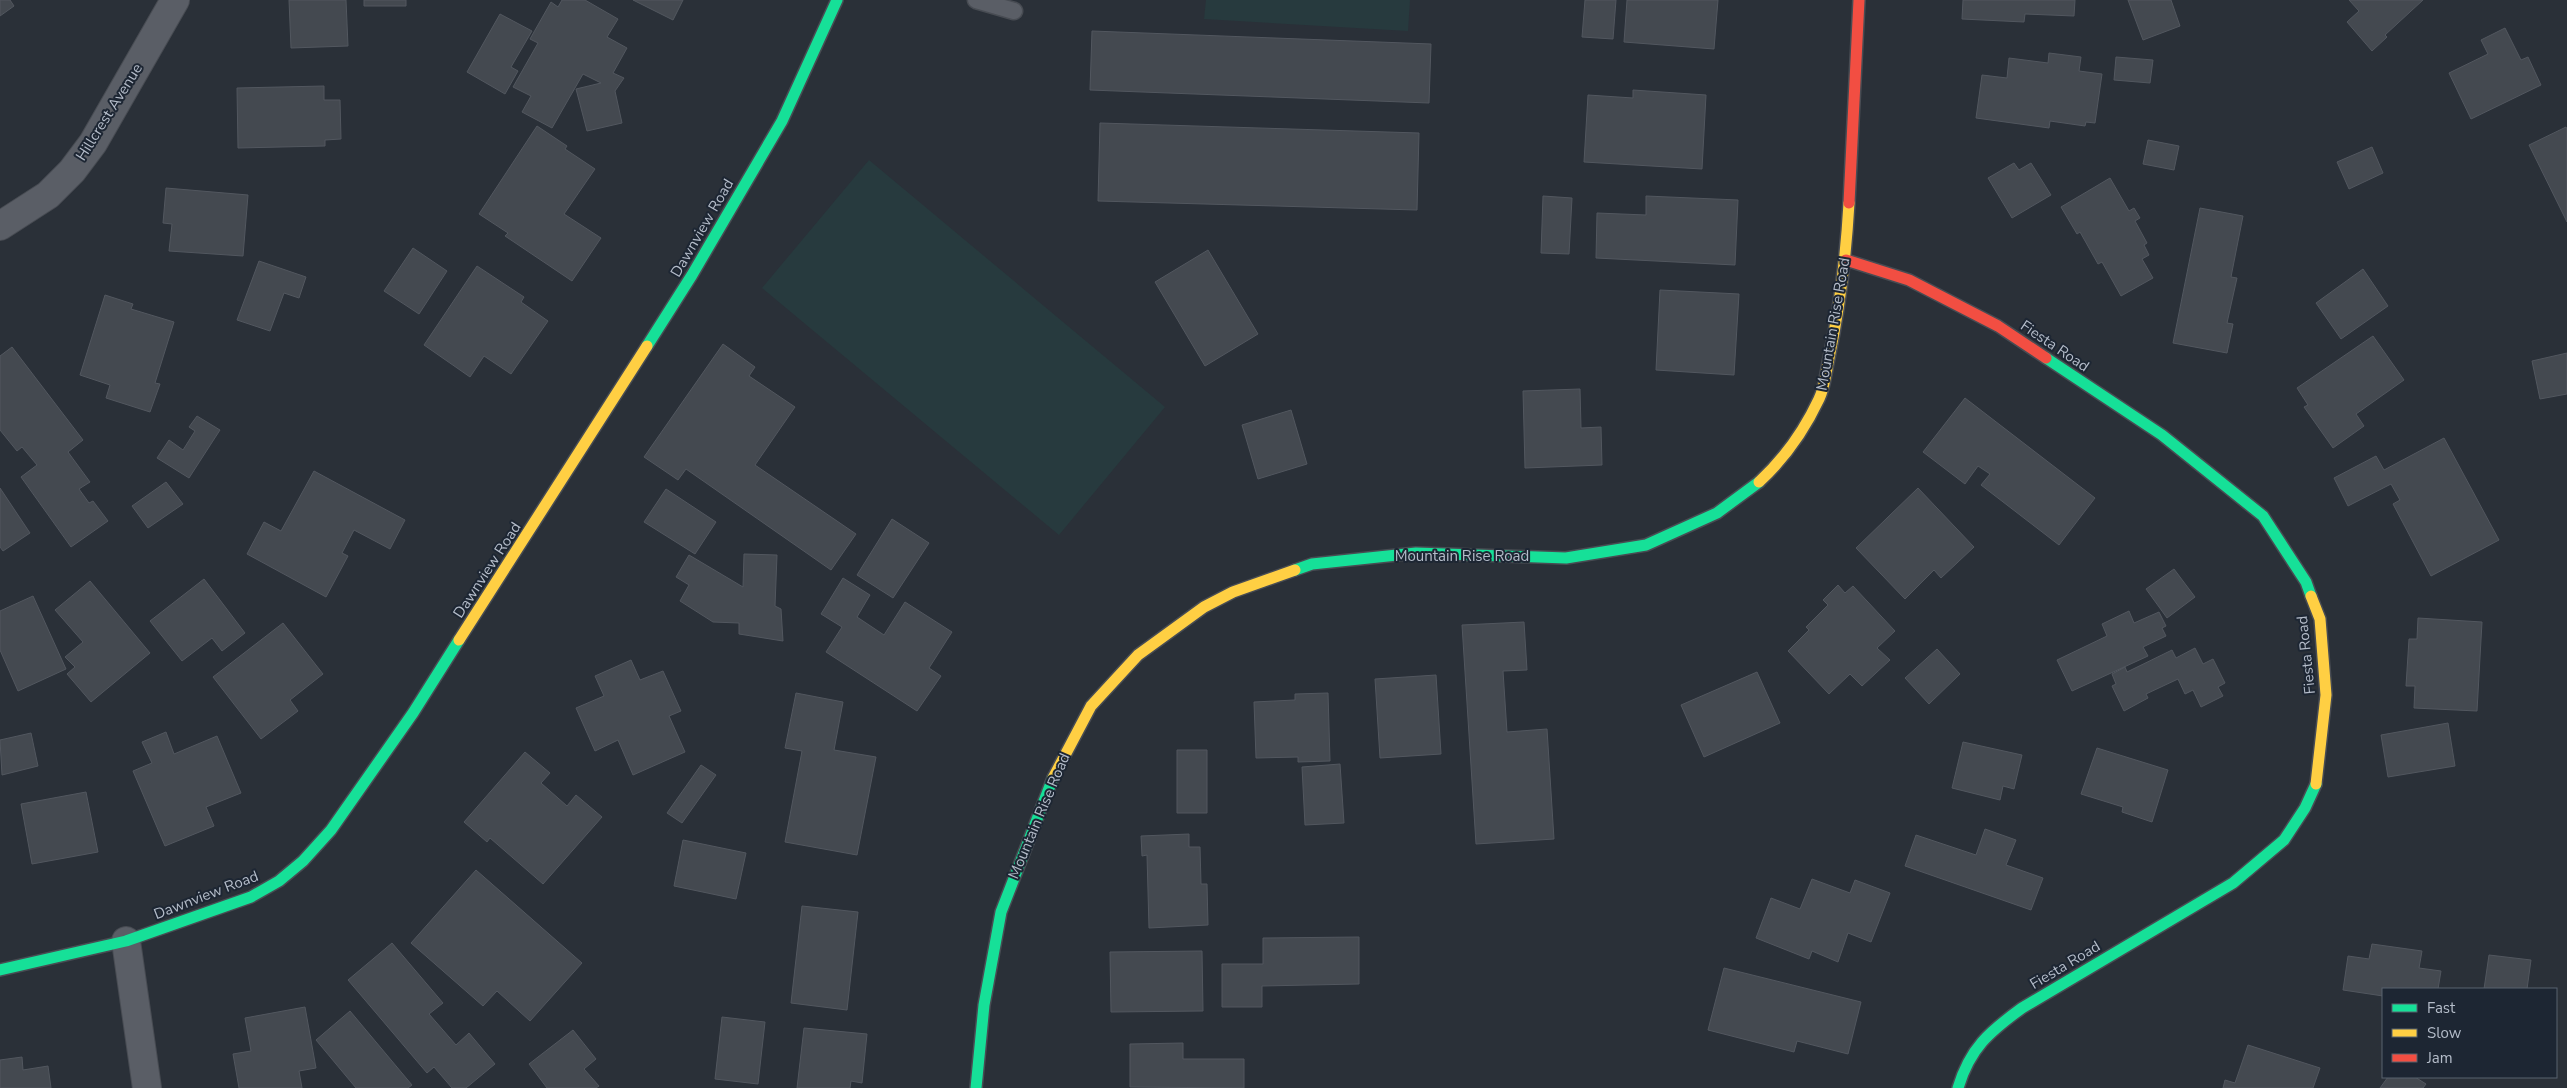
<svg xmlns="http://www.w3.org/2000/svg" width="2567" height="1088" font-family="'Nunito Sans',sans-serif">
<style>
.green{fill:#273a3e}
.building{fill:#444950;stroke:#52575f}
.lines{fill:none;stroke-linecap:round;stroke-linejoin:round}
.lane-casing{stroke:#484c53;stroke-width:19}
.street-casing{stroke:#484c53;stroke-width:30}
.fast-casing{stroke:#484c53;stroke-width:14}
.slow-casing{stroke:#484c53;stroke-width:14}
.jam-casing{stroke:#484c53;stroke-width:14}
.lane{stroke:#5a5e66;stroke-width:16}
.street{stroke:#5a5e66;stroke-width:28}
.fast{stroke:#16e098;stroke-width:11}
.slow{stroke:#ffcf43;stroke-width:11}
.jam{stroke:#f24e42;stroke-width:11}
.labels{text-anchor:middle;stroke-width:4;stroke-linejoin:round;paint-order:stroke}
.street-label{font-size:15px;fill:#b4bcc9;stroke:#1d2633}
</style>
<rect width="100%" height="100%" fill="#2a3038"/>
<path class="green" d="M 1206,0 L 1410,0 L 1408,31 L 1204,19 Z
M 869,160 L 1165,407 L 1059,535 L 762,288 Z"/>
<path class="building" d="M 0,0 L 10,0 L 14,6 L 0,16 Z
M 289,0 L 346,0 L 348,46 L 291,48 Z
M 364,0 L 406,0 L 406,6 L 364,6 Z
M 562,0 L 585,0 L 618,19 L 607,37 L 627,48 L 613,73 L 624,78 L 615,91 L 622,123 L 587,131 L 576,89 L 601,83 L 583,74 L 552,128 L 522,112 L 531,96 L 513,87 L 538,43 L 530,39 L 551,2 L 558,7 Z
M 633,0 L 683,0 L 673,20 Z
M 1585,0 L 1616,0 L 1613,39 L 1582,37 Z
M 1627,0 L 1718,0 L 1714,49 L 1624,42 Z
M 1963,0 L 2075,0 L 2074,16 L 2025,14 L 2024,22 L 1962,19 Z
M 2128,0 L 2171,0 L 2180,26 L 2143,40 Z
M 2349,0 L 2423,0 L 2385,35 L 2387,37 L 2372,51 L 2347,22 L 2359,11 Z
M 500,14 L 532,31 L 511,67 L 518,71 L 505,94 L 467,72 Z
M 2505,28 L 2521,60 L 2528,57 L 2541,85 L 2471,119 L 2449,73 L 2488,54 L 2481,40 Z
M 1092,31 L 1431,44 L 1429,103 L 1090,90 Z
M 2049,53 L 2081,57 L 2079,71 L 2102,74 L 2095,123 L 2086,122 L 2085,126 L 2050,121 L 2049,128 L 1976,118 L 1982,75 L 2007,78 L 2009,58 L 2048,63 Z
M 2116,57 L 2153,60 L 2150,83 L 2114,80 Z
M 324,86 L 324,100 L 340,100 L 341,139 L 325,140 L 325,146 L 238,148 L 237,88 Z
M 1633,90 L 1706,95 L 1702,169 L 1584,162 L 1588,95 L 1633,98 Z
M 1100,123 L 1419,133 L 1417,210 L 1098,201 Z
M 537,126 L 567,146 L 565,149 L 595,169 L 564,214 L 601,238 L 572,281 L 505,236 L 508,233 L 479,214 Z
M 2566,127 L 2567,129 L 2567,222 L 2529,145 Z
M 2148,140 L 2179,146 L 2174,170 L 2143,164 Z
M 2372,147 L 2383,173 L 2349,189 L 2337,162 Z
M 2014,163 L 2019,170 L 2031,163 L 2051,195 L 2012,218 L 1988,178 Z
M 2110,178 L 2129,211 L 2134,208 L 2140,218 L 2135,221 L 2147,243 L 2144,245 L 2149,255 L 2142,259 L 2153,278 L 2121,296 L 2102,262 L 2098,264 L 2080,232 L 2077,234 L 2061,207 Z
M 166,188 L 248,195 L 243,256 L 169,251 L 172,224 L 163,223 Z
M 1543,196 L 1572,198 L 1569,254 L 1541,253 Z
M 1646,196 L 1738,200 L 1735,265 L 1596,258 L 1597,213 L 1646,215 Z
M 2200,208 L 2243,216 L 2231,277 L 2237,278 L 2227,323 L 2233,324 L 2227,353 L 2173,343 Z
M 413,248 L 447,271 L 419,314 L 384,291 Z
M 1208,250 L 1258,334 L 1205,366 L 1155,282 Z
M 259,261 L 306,277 L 299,298 L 284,293 L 270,331 L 237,320 Z
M 477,266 L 524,297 L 521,302 L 548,321 L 511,374 L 484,356 L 470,377 L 424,345 Z
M 2363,269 L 2388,306 L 2341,339 L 2316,303 Z
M 1660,290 L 1739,294 L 1734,375 L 1656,370 Z
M 105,295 L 133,304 L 131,309 L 174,322 L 155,383 L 160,384 L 150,412 L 106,398 L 110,385 L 80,375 Z
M 2373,336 L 2404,380 L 2356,414 L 2364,426 L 2333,448 L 2304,407 L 2308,405 L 2297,388 Z
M 723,344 L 755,367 L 749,376 L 795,407 L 755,465 L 856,534 L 831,570 L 686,469 L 678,480 L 644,457 Z
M 12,347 L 83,440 L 68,452 L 90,482 L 79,489 L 89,503 L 93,501 L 108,521 L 71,547 L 21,477 L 37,465 L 22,447 L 17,451 L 0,430 L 0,356 Z
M 2567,353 L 2567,394 L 2540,399 L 2532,361 Z
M 1580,389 L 1581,428 L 1601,427 L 1602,465 L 1525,468 L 1523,391 Z
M 1965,398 L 2095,498 L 2059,545 L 1981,485 L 1990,474 L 1978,466 L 1965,484 L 1923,452 Z
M 1291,410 L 1307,464 L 1258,479 L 1242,425 Z
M 197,416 L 220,430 L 189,478 L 157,458 L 169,440 L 183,450 L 195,431 L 189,427 Z
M 2444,438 L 2499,540 L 2431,576 L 2393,504 L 2400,500 L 2391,484 L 2348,506 L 2334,478 L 2376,456 L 2384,470 Z
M 314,471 L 405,520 L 390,549 L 354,530 L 342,553 L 348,556 L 326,597 L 247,554 L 264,522 L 281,531 Z
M 166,482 L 183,504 L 148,528 L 132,506 Z
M 0,488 L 30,533 L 3,551 L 0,547 Z
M 1918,488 L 1974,547 L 1941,578 L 1934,570 L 1905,599 L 1856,548 Z
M 666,489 L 716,522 L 695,554 L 644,522 Z
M 892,519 L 929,543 L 893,598 L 857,575 Z
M 744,554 L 777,555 L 775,606 L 781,609 L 783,641 L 739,634 L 739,623 L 713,622 L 680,601 L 689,585 L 676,577 L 689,555 L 743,587 Z
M 2174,569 L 2195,597 L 2167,618 L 2146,589 Z
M 843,578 L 870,595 L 857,617 L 884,635 L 905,602 L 952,632 L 929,668 L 941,676 L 917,711 L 826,652 L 842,627 L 821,614 Z
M 204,579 L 245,633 L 222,651 L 212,638 L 182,661 L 150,621 Z
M 90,581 L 150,653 L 91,702 L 67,674 L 75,667 L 65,657 L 83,642 L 55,610 Z
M 1838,585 L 1845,593 L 1853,586 L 1895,631 L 1877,648 L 1890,660 L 1862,686 L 1850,674 L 1829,694 L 1788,651 L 1809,630 L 1806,627 L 1828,605 L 1823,600 Z
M 33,596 L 66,669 L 18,691 L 0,650 L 0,611 Z
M 2129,611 L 2134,623 L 2159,612 L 2166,626 L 2162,628 L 2166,636 L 2143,647 L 2148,656 L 2072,691 L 2057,660 L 2107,636 L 2102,624 Z
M 2418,618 L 2482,622 L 2477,711 L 2414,708 L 2415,686 L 2406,686 L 2409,639 L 2417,639 Z
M 1524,622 L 1527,670 L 1503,671 L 1507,732 L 1547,729 L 1554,839 L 1476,844 L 1462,625 Z
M 283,623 L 323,674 L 290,700 L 298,711 L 261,739 L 213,677 Z
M 2195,648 L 2203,664 L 2213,659 L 2225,683 L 2218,687 L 2223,696 L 2201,707 L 2193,690 L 2185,694 L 2178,679 L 2146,694 L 2148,698 L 2124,711 L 2112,686 L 2116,684 L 2112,674 L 2125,667 L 2127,672 L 2172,650 L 2176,658 Z
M 1937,649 L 1960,674 L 1929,704 L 1905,678 Z
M 631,660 L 640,680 L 663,671 L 681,711 L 669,716 L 685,752 L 633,775 L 618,740 L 595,751 L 576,708 L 604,696 L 595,676 Z
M 1757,672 L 1780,723 L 1704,757 L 1681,705 Z
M 1436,675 L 1441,754 L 1380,758 L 1375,679 Z
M 796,693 L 843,702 L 834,750 L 876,757 L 857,855 L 785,842 L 802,751 L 785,748 Z
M 1328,693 L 1330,761 L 1298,762 L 1298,757 L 1256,758 L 1254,702 L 1295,700 L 1295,694 Z
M 2448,723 L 2455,766 L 2388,777 L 2381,735 Z
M 166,732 L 174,754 L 217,736 L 241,793 L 206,807 L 214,826 L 165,846 L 133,771 L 152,763 L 142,742 Z
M 31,733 L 38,766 L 2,775 L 0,740 Z
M 1963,742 L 2022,755 L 2014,789 L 2003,786 L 2000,800 L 1952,788 Z
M 2097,748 L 2168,770 L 2152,822 L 2122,812 L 2123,807 L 2081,794 Z
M 1177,750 L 1207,750 L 1207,813 L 1177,813 Z
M 525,752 L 550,773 L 541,783 L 567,806 L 576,795 L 602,817 L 543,884 L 490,838 L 487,842 L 464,822 Z
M 1340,764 L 1344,823 L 1305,825 L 1302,767 Z
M 701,765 L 716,775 L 682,823 L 667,813 Z
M 86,792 L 98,852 L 32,864 L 21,804 Z
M 1985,829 L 2016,840 L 2006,865 L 2043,878 L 2031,910 L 1905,866 L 1916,835 L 1976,855 Z
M 1189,834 L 1189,847 L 1200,847 L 1201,884 L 1207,884 L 1208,925 L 1149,928 L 1147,855 L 1142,856 L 1141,836 Z
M 683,840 L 746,853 L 736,899 L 674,886 Z
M 476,870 L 582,963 L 530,1021 L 497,991 L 483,1006 L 411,943 Z
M 1812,879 L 1850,893 L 1855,880 L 1890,893 L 1871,942 L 1848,933 L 1838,962 L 1812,951 L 1809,959 L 1756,938 L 1771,898 L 1800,909 Z
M 802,906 L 858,912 L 847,1010 L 791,1003 Z
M 1359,937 L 1359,984 L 1262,986 L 1262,1007 L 1222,1007 L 1222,964 L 1263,964 L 1263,938 Z
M 392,943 L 443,1003 L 429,1014 L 456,1045 L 469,1033 L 495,1064 L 466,1088 L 452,1088 L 434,1067 L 427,1073 L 348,980 Z
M 2372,944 L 2422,951 L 2419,968 L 2441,971 L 2438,989 L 2383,989 L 2383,996 L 2343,990 L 2348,956 L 2369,959 Z
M 1202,951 L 1203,1011 L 1111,1012 L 1110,952 Z
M 2489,955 L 2531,960 L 2527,989 L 2484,989 Z
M 1724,968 L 1861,1002 L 1848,1054 L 1797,1041 L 1794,1052 L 1708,1030 Z
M 305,1007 L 316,1068 L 299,1071 L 302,1088 L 239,1088 L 233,1054 L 251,1051 L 245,1018 Z
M 350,1011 L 412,1085 L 408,1088 L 356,1088 L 316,1040 Z
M 722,1017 L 765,1022 L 758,1084 L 715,1079 Z
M 804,1028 L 867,1034 L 862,1083 L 851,1081 L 850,1088 L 797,1088 Z
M 573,1030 L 596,1059 L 584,1069 L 599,1086 L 596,1088 L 547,1088 L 529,1064 Z
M 1183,1043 L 1183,1059 L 1244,1059 L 1244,1088 L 1130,1087 L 1130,1044 Z
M 2248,1045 L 2320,1068 L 2313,1088 L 2223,1088 L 2225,1080 L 2235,1083 Z
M 22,1057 L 23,1070 L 48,1066 L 51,1088 L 0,1088 L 0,1060 Z
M 2388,1077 L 2415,1077 L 2426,1084 L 2423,1088 L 2380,1088 Z"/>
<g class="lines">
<g class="lane-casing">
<path id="lane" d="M 976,0 L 1014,11"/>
</g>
<g class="street-casing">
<path id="street" d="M 0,226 L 48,195 L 72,171 L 93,143 L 175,0
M 126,941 L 147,1088"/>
</g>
<g class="fast-casing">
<path id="fast" d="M 647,346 L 692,275 L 782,121 L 837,0
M 2046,358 L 2162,435 L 2263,516 L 2306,582 L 2311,596
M 1295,570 L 1312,564 L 1416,553 L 1566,558 L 1646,545 L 1717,513 L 1759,482
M 0,970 L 126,941 L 251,897 L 279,881 L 303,861 L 331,830 L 413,713 L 459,640
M 976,1088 L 984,1005 L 1001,912 L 1053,778
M 1958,1088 C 1970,1048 1989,1032 2022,1008 L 2233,883 L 2284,840 L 2305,808 L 2316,784"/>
</g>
<g class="slow-casing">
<path id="slow" d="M 1759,482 C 1785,458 1804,431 1819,399 C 1825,387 1826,371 1829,358 C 1840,307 1846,255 1849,203
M 2311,596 L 2320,619 L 2326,695 L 2316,784
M 459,640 L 647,346
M 1053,778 L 1091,706 L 1138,655 L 1204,607 L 1233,592 L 1295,570"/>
</g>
<g class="jam-casing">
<path id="jam" d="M 1849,203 L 1859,0
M 1846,260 L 1909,280 L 1998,326 L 2046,358"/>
</g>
<use href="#lane" class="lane"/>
<use href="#street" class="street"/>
<use href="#fast" class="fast"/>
<use href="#slow" class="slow"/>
<use href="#jam" class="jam"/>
</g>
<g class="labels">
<g class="street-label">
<text transform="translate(109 112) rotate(-58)" y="5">Hillcrest Avenue</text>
<text transform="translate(702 228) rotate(-60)" y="5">Dawnview Road</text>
<text transform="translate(1833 324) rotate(-80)" y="5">Mountain Rise Road</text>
<text transform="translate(2055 346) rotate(34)" y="5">Fiesta Road</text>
<text x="1462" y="561">Mountain Rise Road</text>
<text transform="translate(487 570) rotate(-57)" y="5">Dawnview Road</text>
<text transform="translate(2306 655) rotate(-96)" y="5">Fiesta Road</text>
<text transform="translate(1039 816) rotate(-67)" y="5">Mountain Rise Road</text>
<text transform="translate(206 895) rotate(-21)" y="5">Dawnview Road</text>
<text transform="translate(2065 965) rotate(-31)" y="5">Fiesta Road</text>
</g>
</g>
<rect x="2382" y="988" width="175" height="90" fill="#1d2633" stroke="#59626f"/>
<rect x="2392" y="1004" width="25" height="8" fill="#16e098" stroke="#59626f"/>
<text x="2427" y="1013" font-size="15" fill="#b4bcc9">Fast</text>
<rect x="2392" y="1029" width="25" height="8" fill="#ffcf43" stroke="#59626f"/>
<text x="2427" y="1038" font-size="15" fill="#b4bcc9">Slow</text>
<rect x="2392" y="1054" width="25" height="8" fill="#f24e42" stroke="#59626f"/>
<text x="2427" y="1063" font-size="15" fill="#b4bcc9">Jam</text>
</svg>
